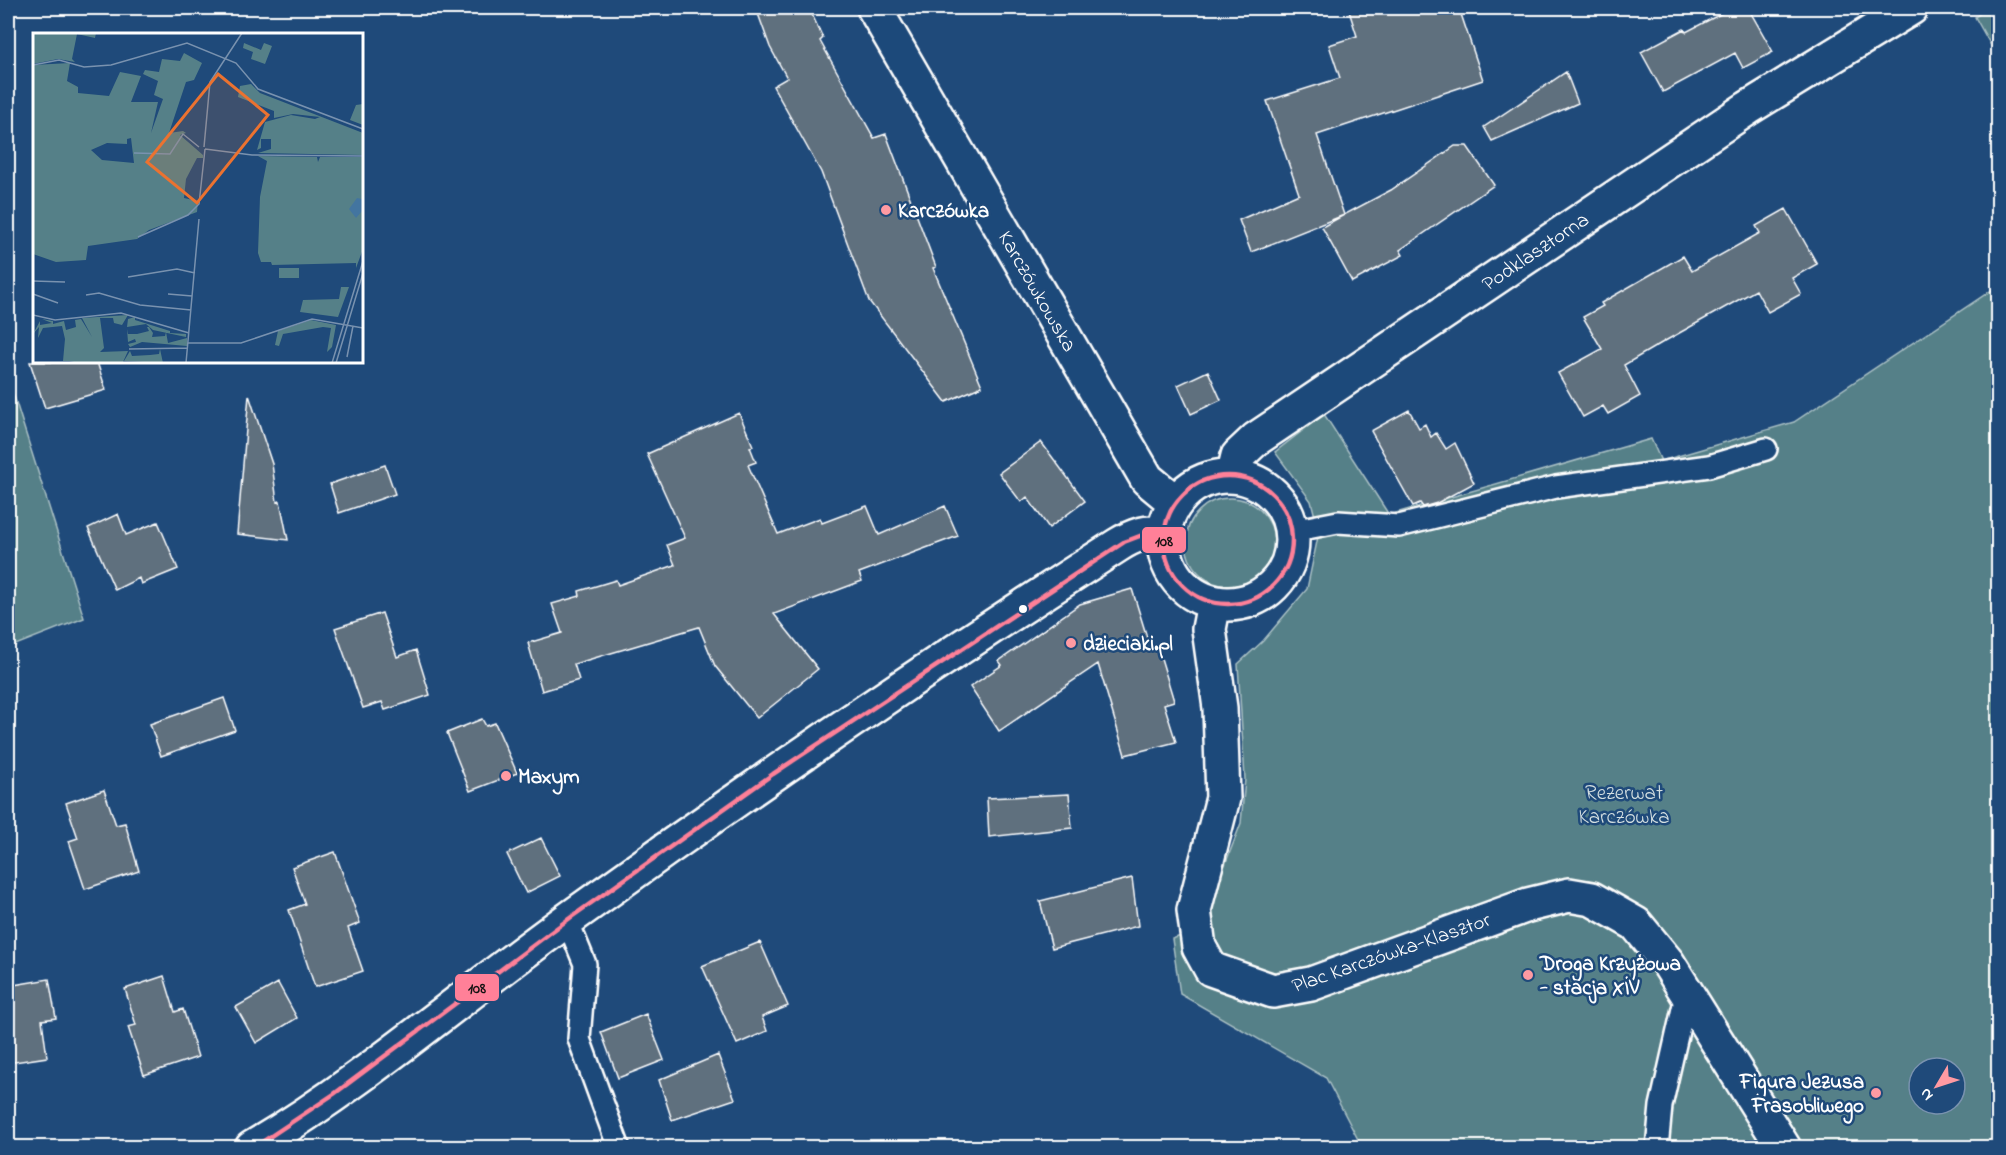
<svg xmlns="http://www.w3.org/2000/svg" width="2006" height="1155" font-family="'Indie Flower',sans-serif">
<style>
.green{fill:#558088;stroke:#aac0c4;stroke-width:1.5;fill-rule:evenodd}
.building{fill:#5e6f7e;stroke:#fff;stroke-width:1.5}
.lines{fill:none;stroke-linecap:round;stroke-linejoin:round}
.lane-casing{stroke:#fff;stroke-width:26}
.street-casing{stroke:#fff;stroke-width:38}
.lane{stroke:#1f4a7a;stroke-width:21}
.street{stroke:#1f4a7a;stroke-width:33}
.bus-1-casing{stroke:#1f4a7a;stroke-width:9}
.bus-1{stroke:#ff8098;stroke-width:4.5}
.poi-dot{fill:#ff9aa2;stroke:#1f4a7a;stroke-width:2}
.bus-dot{fill:#fff;stroke:#1f4a7a;stroke-width:2}
.labels{text-anchor:middle;stroke-width:5;stroke-linejoin:round;paint-order:stroke}
.poi-label{font-size:21px;font-weight:bold;fill:#fff;stroke:#1f4a7a;text-anchor:start}
.street-label{font-size:21px;fill:#fff;stroke:#1f4a7a}
.park-label{font-size:21px;fill:#d4dfe1;stroke:#1f4a7a}
.inset-road{fill:none;stroke:#7992af;stroke-width:1.5}
.view{fill:#eb7230;fill-opacity:0.15;stroke:#eb7230;stroke-width:3}
.inset-edge{fill:none;stroke:#fff;stroke-width:3}
.line-badge{stroke:#1f4a7a;stroke-width:2}
.pale-badge-label{font-size:16px;text-anchor:middle;font-weight:bold;fill:#111}
</style>
<rect width="100%" height="100%" fill="#1f4a7a"/>
<filter id="ink" filterUnits="userSpaceOnUse"><feTurbulence type="fractalNoise" baseFrequency=".0167" numOctaves="2"/><feDisplacementMap in="SourceGraphic" scale="12" xChannelSelector="R" yChannelSelector="G"/><feConvolveMatrix kernelMatrix="1 2 1 2 8 2 1 2 1" color-interpolation-filters="sRGB"/></filter>
<g filter="url(#ink)">
<path class="green" d="M 1988,8 L 1998,8 L 1998,58 L 1975,17 Z
M 1998,286 L 1998,1147 L 1362,1147 L 1326,1078 L 1180,994 L 1172,939 L 1181,936 L 1188,957 L 1223,956 L 1210,930 L 1213,896 L 1241,823 L 1245,779 L 1238,664 L 1263,641 L 1307,589 L 1319,532 L 1311,501 L 1275,452 L 1324,414 L 1389,515 L 1651,439 L 1661,461 L 1794,422 ZM 1919,1068 L 1955,1068 L 1955,1104 L 1919,1104 Z
M 8,377 L 84,618 L 8,648 Z
M1186 542a44 44 0 1 1 88 0a44 44 0 1 1-88 0Z"/>
<path class="building" d="M 756,8 L 809,8 L 823,38 L 820,41 L 874,138 L 886,134 L 936,267 L 933,268 L 982,386 L 946,402 L 869,301 L 821,172 L 773,86 L 787,78 L 770,47 Z
M 1348,8 L 1459,8 L 1483,80 L 1317,135 L 1344,215 L 1391,190 L 1455,146 L 1467,146 L 1494,185 L 1400,250 L 1403,255 L 1352,282 L 1322,227 L 1344,215 L 1251,252 L 1239,220 L 1299,194 L 1267,101 L 1340,78 L 1329,45 L 1357,36 Z
M 1732,8 L 1748,8 L 1773,52 L 1743,68 L 1735,53 L 1663,92 L 1641,52 L 1684,29 L 1686,32 Z
M 1566,72 L 1578,103 L 1492,141 L 1484,127 Z
M 1786,209 L 1817,264 L 1792,278 L 1801,294 L 1768,312 L 1756,290 L 1665,341 L 1624,365 L 1640,396 L 1608,414 L 1603,406 L 1583,417 L 1558,373 L 1602,349 L 1583,317 L 1603,306 L 1601,303 L 1683,256 L 1692,271 L 1760,233 L 1756,226 Z
M 30,362 L 97,362 L 106,390 L 45,408 Z
M 1208,371 L 1221,400 L 1191,414 L 1178,385 Z
M 249,395 L 272,464 L 277,502 L 280,501 L 288,540 L 237,534 Z
M 1409,410 L 1419,428 L 1425,424 L 1431,437 L 1436,433 L 1446,449 L 1455,443 L 1474,483 L 1437,503 L 1423,507 L 1420,503 L 1413,506 L 1371,431 Z
M 739,413 L 753,446 L 750,447 L 756,462 L 748,465 L 778,534 L 820,518 L 822,523 L 867,506 L 879,535 L 945,506 L 958,536 L 859,573 L 862,581 L 774,614 L 818,669 L 757,718 L 715,666 L 699,627 L 574,664 L 579,680 L 542,691 L 528,643 L 562,633 L 552,604 L 580,596 L 579,591 L 616,580 L 618,585 L 675,565 L 667,545 L 685,538 L 647,454 Z
M 1041,442 L 1085,501 L 1049,528 L 1027,497 L 1021,502 L 999,473 Z
M 385,465 L 395,494 L 339,513 L 330,484 Z
M 118,514 L 126,535 L 158,522 L 178,569 L 141,584 L 139,578 L 115,590 L 88,528 Z
M 1132,589 L 1150,647 L 1157,645 L 1174,701 L 1164,704 L 1176,742 L 1125,755 L 1098,664 L 999,731 L 970,687 L 1002,665 L 999,661 L 1080,604 Z
M 382,613 L 397,657 L 416,650 L 430,695 L 385,710 L 382,702 L 363,708 L 335,628 Z
M 224,698 L 235,730 L 161,756 L 150,724 Z
M 482,719 L 486,726 L 495,723 L 517,773 L 470,791 L 447,733 Z
M 104,790 L 116,825 L 125,823 L 139,871 L 85,889 L 69,841 L 78,838 L 66,803 Z
M 1069,794 L 1072,828 L 989,837 L 987,798 Z
M 541,838 L 560,876 L 526,893 L 507,854 Z
M 335,852 L 360,923 L 348,928 L 363,971 L 315,987 L 289,910 L 305,904 L 292,867 Z
M 1132,878 L 1138,926 L 1052,948 L 1040,901 Z
M 760,942 L 788,1006 L 762,1017 L 767,1031 L 737,1044 L 702,966 Z
M 164,976 L 175,1012 L 183,1009 L 198,1057 L 144,1075 L 128,1027 L 136,1025 L 125,989 Z
M 49,979 L 56,1018 L 42,1020 L 47,1057 L 8,1063 L 8,986 Z
M 278,983 L 297,1018 L 256,1043 L 236,1007 Z
M 646,1014 L 664,1060 L 618,1078 L 601,1032 Z
M 718,1055 L 735,1099 L 672,1120 L 659,1080 Z"/>
<g class="lines">
<g class="lane-casing">
<path id="lane" d="M 1292,531 L 1338,522 L 1399,526 L 1556,487 L 1709,466 L 1766,449
M 567,920 L 585,964 L 579,1039 L 619,1148
M 1657,1148 L 1661,1106 L 1687,991"/>
</g>
<g class="street-casing">
<path id="street" d="M 874,8 L 1147,479 L 1176,503
M 1233,476 L 1238,456 L 1256,439 L 1748,108 L 1911,8
M1164 540a64 64 0 1 1 128 0a64 64 0 1 1-128 0Z
M 1214,603 L 1209,629 L 1220,708 L 1223,798 L 1194,910 L 1199,947 L 1211,969 L 1273,991 L 1311,984 L 1528,905 L 1569,895 L 1592,899 L 1636,924 L 1668,963 L 1784,1148
M 252,1148 C 365,1081 464,994 570,918 C 750,788 932,664 1118,545 C 1134,535 1145,531 1164,534"/>
</g>
<use href="#lane" class="lane"/>
<use href="#street" class="street"/>
<g class="bus-1-casing">
<path id="bus-1" d="M1164 540a64 64 0 1 1 128 0a64 64 0 1 1-128 0Z
M 253,1148 L 334,1094 L 570,918 L 773,774 L 1124,542 L 1145,534 L 1164,534"/>
</g>
<use href="#bus-1" class="bus-1"/>
</g>
</g>
<g class="poi-dot">
<circle cx="886" cy="210" r="6"/>
<circle cx="1071" cy="643" r="6"/>
<circle cx="506" cy="776" r="6"/>
<circle cx="1528" cy="975" r="6"/>
<circle cx="1876" cy="1093" r="6"/>
</g>
<circle class="bus-dot" cx="1023" cy="609" r="5"/>
<g class="labels">
<g class="poi-label">
<text x="898" y="217">Karczówka</text>
<text x="1083" y="650">dzieciaki.pl</text>
<text x="518" y="783">Maxym</text>
<text x="1540" y="970">Droga Krzyżowa<tspan x="1540" dy="24">- stacja XIV</tspan></text>
<text x="1864" y="1088" text-anchor="end">Figura Jezusa<tspan x="1864" dy="24">Frasobliwego</tspan></text>
</g>
<g class="street-label">
<text transform="translate(1535 251) rotate(-34)" y="7">Podklasztorna</text>
<text transform="translate(1038 291) rotate(60)" y="7">Karczówkowska</text>
<text transform="translate(1391 952) rotate(-19)" y="7">Plac Karczówka-Klasztor</text>
</g>
<g class="park-label">
<text x="1624" y="799">Rezerwat<tspan x="1624" dy="24">Karczówka</tspan></text>
</g>
</g>
<g transform="translate(33 33)">
<rect width="330" height="330" fill="#1f4a7a"/>
<path d="M 0,0 L 63,0 L 62,5 L 44,1 L 39,26 L 42,29 L 25,26 L 0,31 ZM 211,10 L 228,17 L 231,10 L 239,13 L 232,31 L 218,26 L 220,19 L 210,15 ZM 151,20 L 169,30 L 161,47 L 153,49 L 136,100 L 150,98 L 153,100 L 147,102 L 170,122 L 170,125 L 164,125 L 153,146 L 151,165 L 165,168 L 164,179 L 116,197 L 104,206 L 55,213 L 53,227 L 23,229 L 0,221 L 0,32 L 37,30 L 34,48 L 45,54 L 45,60 L 76,63 L 87,39 L 108,43 L 98,69 L 125,69 L 118,100 L 130,66 L 121,62 L 125,48 L 110,41 L 112,37 L 126,39 L 129,26 L 147,28 ZM 98,105 L 101,130 L 69,127 L 58,117 L 74,110 L 94,111 L 94,106 ZM 218,51 L 227,60 L 330,100 L 330,122 L 225,120 L 238,116 L 238,106 L 228,106 L 228,115 L 224,117 L 232,89 L 258,82 L 282,86 L 287,84 L 260,81 L 241,85 L 241,78 L 205,64 L 207,53 ZM 330,71 L 330,92 L 317,87 L 323,72 ZM 225,123 L 284,124 L 285,129 L 287,124 L 330,124 L 330,216 L 323,235 L 323,230 L 239,232 L 238,229 L 228,229 L 225,220 L 227,164 L 234,128 ZM 246,235 L 266,235 L 266,245 L 246,245 ZM 308,254 L 316,254 L 305,284 L 267,279 L 270,267 L 306,266 ZM 95,282 L 89,292 L 81,290 L 80,285 L 67,285 L 71,315 L 67,319 L 95,318 L 90,329 L 31,330 L 41,328 L 30,328 L 32,306 L 29,293 L 10,295 L 5,305 L 6,294 L 0,301 L 7,288 L 7,292 L 19,290 L 9,286 L 20,288 L 20,291 L 31,288 L 33,297 L 43,294 L 42,287 L 48,286 L 59,304 L 49,285 ZM 102,284 L 102,287 L 137,298 L 137,300 L 153,301 L 153,304 L 120,297 L 113,291 L 94,294 L 95,286 ZM 278,287 L 303,292 L 299,314 L 294,319 L 298,295 L 290,294 L 250,301 L 246,313 L 242,312 L 245,298 ZM 114,294 L 116,294 L 120,300 L 119,304 L 132,303 L 133,299 L 135,310 L 154,305 L 154,313 L 109,309 L 97,314 L 95,311 L 103,309 L 102,306 L 95,309 L 94,296 L 95,301 L 104,301 L 116,298 ZM 127,316 L 130,330 L 91,328 L 97,318 L 99,323 L 117,322 L 126,321 Z" fill="#558088" fill-rule="evenodd"/>
<path d="M 324,165 L 329,166 L 330,177 L 323,185 L 316,176 Z" fill="#4375a0"/>
<path class="inset-road" d="M 0,32 L 26,27 L 51,34 L 78,32 L 154,10 L 203,30 L 225,56 L 330,96M 171,114 L 177,49 L 209,0M 172,116 L 219,122 L 330,123M 101,120 L 137,121 L 150,101 L 166,114M 105,204 L 155,182 L 166,171 L 172,116M 95,244 L 144,236 L 162,240M 0,248 L 32,249M 0,261 L 25,270M 135,261 L 159,263M 53,262 L 66,260 L 107,272 L 158,277M 0,282 L 22,287 L 88,280 L 156,300M 155,310 L 208,310 L 279,286 L 330,295M 96,316 L 155,315M 314,324 L 320,293M 153,330 L 166,186M 299,330 L 330,228M 303,330 L 330,240"/>
<path class="view" d="M 185,41 L 235,82 L 164,170 L 114,129 Z"/>
<rect width="330" height="330" class="inset-edge"/>
</g>
<g class="line-badge">
<rect x="1141" y="526" width="46" height="28" rx="6" fill="#ff8098"/>
<rect x="454" y="973" width="46" height="29" rx="6" fill="#ff8098"/>
</g>
<g class="pale-badge-label">
<text x="1164" y="546">108</text>
<text x="477" y="993">108</text>
</g>
<rect width="2006" height="1155" fill="none" stroke="#1f4a7a" stroke-width="30"/>
<rect x="15" y="15" width="1976" height="1125" fill="none" stroke="#fff" stroke-width="2" filter="url(#ink)"/>
<g transform="translate(1937 1086) rotate(231)"><circle r="28" fill="#1f4a7a" stroke="#7992af" stroke-width="1.5"/>
<path d="M0-4.5L10 22L0 15L-10 22Z" fill="#ff9aa2"/>
<text y="-9" font-size="16" font-weight="bold" text-anchor="middle" fill="#ffffff">N</text>
</g>
</svg>
